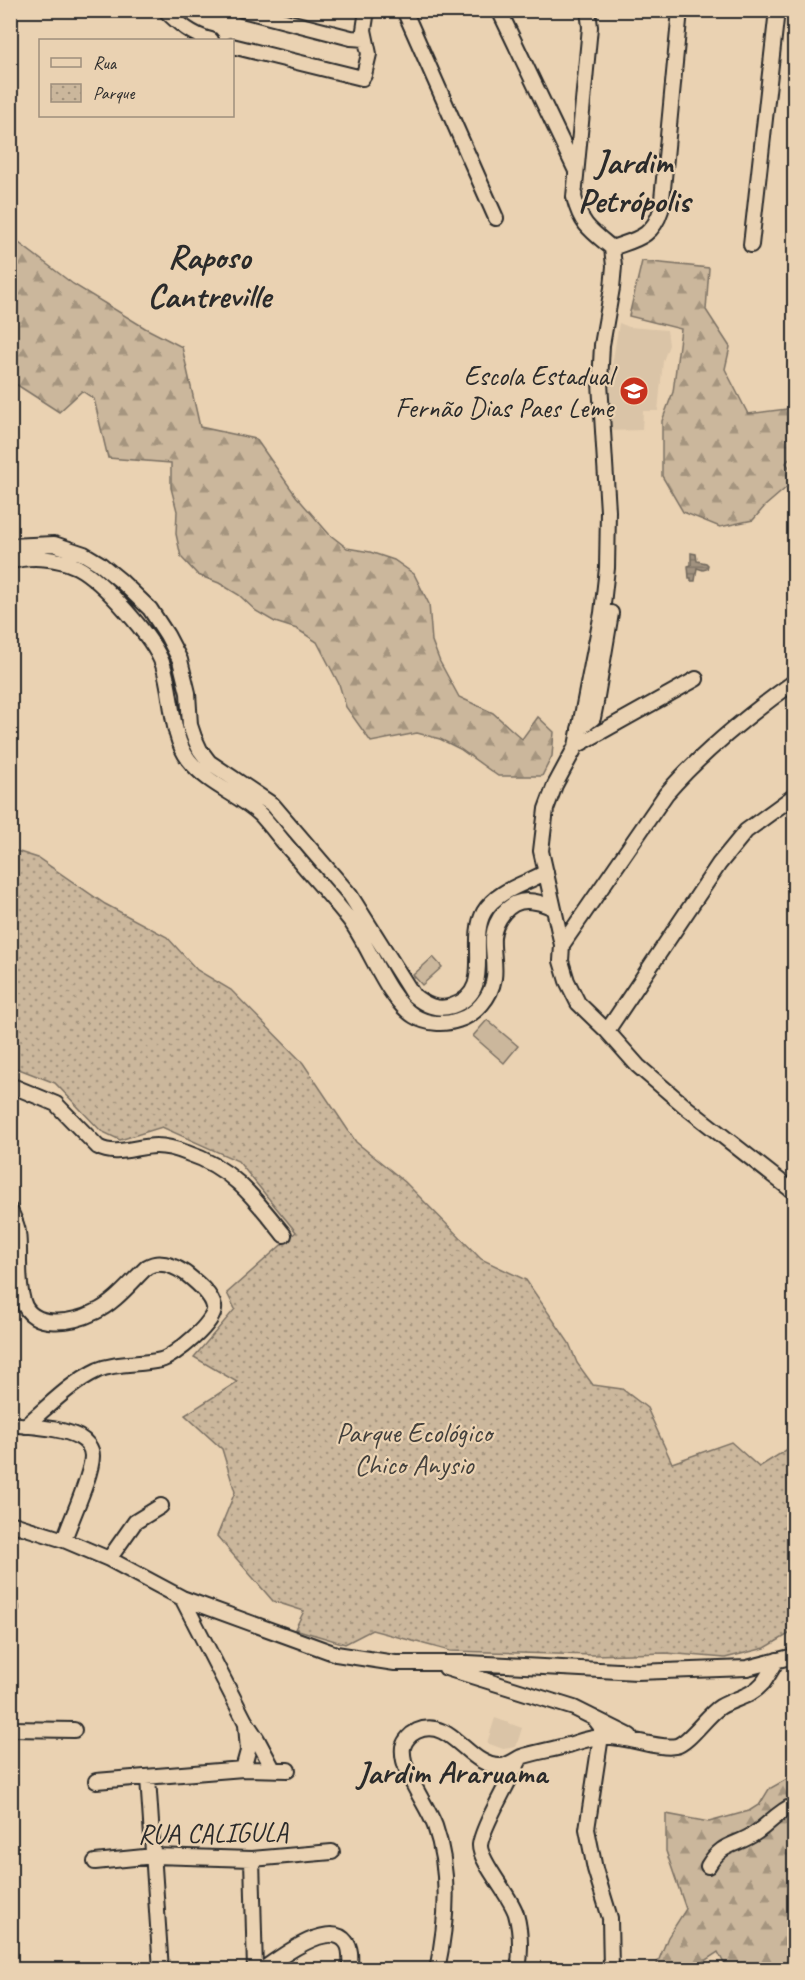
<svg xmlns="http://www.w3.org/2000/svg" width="805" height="1980" font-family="Caveat,sans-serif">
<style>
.built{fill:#dac4a7}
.forest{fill:url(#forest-firs);stroke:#7b7164;stroke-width:1.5}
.park{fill:url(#park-dots);stroke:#7b7164;stroke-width:1.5}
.pitch{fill:#cbb79c;stroke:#7b7164;stroke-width:1.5}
.water{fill:url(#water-rules);stroke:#72695d;stroke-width:1.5}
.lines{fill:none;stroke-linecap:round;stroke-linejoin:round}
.minor-casing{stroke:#2b2b2b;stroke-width:18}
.minor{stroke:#ead2b2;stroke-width:14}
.labels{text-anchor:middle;stroke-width:4.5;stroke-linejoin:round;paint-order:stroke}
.poi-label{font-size:28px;fill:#2b2b2b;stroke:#ead2b2;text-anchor:end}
.park-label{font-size:28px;fill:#43403c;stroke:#ead2b2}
.street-label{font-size:28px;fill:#2b2b2b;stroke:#ead2b2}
.quarter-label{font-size:32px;font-weight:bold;fill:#2b2b2b;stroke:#ead2b2}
.district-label{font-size:34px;font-weight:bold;fill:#2b2b2b;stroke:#ead2b2}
</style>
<defs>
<pattern id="forest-firs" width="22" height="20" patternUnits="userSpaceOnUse" patternTransform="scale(1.5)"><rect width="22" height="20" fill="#cbb79c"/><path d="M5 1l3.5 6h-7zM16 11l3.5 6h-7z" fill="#a5957f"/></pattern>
<pattern id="park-dots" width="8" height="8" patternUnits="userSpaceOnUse" patternTransform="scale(1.5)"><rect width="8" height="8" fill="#cbb79c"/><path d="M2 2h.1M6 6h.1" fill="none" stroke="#a5957f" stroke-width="1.8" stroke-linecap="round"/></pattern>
<pattern id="water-rules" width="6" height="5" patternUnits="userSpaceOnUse" patternTransform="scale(1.5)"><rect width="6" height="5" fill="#a1927f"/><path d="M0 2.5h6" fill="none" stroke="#837768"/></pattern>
</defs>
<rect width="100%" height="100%" fill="#ead2b2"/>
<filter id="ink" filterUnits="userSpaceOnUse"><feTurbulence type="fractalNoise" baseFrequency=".0167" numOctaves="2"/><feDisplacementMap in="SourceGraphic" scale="12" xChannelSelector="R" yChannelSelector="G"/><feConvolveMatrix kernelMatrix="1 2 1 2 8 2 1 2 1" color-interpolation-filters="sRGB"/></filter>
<g filter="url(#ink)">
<path class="built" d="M 619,323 L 629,327 L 667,330 L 669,345 L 663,361 L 658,411 L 643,411 L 642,430 L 608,431 L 605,408 Z
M 495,1718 L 522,1728 L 516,1747 L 503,1749 L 487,1743 Z"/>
<path class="forest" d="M 11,237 L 73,284 L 145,328 L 182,347 L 200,427 L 256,439 L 296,496 L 329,534 L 347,548 L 370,552 L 394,560 L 414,574 L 429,604 L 432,641 L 440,662 L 459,697 L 493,713 L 522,739 L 538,717 L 554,732 L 552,756 L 542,776 L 498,776 L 460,749 L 440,739 L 417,733 L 371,742 L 346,707 L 339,684 L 317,642 L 297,629 L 275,622 L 256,611 L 239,595 L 219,583 L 198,575 L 181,557 L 176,534 L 177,511 L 171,488 L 171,463 L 108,458 L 94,399 L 82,391 L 59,412 L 11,381 Z
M 642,261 L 709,268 L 706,310 L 730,347 L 725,369 L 748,414 L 794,408 L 794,453 L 786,463 L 794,474 L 794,481 L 765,506 L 753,520 L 720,527 L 683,512 L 662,476 L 662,421 L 673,392 L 681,329 L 629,316 Z
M 794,1775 L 794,1969 L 727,1969 L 718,1952 L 692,1969 L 659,1969 L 656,1967 L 668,1937 L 686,1909 L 666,1851 L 666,1814 L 709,1822 L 749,1811 L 760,1804 L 769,1789 Z"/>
<path class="park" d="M 10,849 L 38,858 L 105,904 L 167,937 L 197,970 L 231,990 L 303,1063 L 356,1142 L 405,1182 L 481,1259 L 526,1280 L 569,1343 L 577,1363 L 593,1385 L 622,1389 L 647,1408 L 672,1463 L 731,1442 L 759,1467 L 794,1445 L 794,1631 L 765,1648 L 725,1658 L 666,1653 L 594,1655 L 450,1651 L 372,1630 L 345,1644 L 295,1629 L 304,1611 L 273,1601 L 217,1536 L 235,1492 L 222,1449 L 185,1415 L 237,1382 L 194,1357 L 235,1309 L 227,1293 L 296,1232 L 238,1161 L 162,1127 L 120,1140 L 101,1131 L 55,1083 L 11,1066 Z"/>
<path class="pitch" d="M 433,957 L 442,967 L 422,985 L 413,975 Z
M 487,1020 L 518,1046 L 504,1063 L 473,1036 Z"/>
<path class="water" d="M 691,553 L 696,554 L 697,561 L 706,563 L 708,565 L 707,569 L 703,570 L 697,568 L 695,581 L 691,581 L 691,578 L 689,578 L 688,566 L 691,565 Z"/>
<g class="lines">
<g class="minor-casing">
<path id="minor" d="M 165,10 C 179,24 192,35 211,40
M 242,10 L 351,38 L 365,39
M 404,10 L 496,218
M 499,10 L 576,171
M 232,46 L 362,78 L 364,75 L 369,54 L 364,30 L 367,10
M 751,245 L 777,10
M 612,248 C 636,239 652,238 661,210 L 680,10
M 10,546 L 54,544 L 84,554 L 99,563 L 121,581 L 150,609 L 167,635 L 180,660 L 188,693 L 190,725 L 194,737 L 200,750 L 209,762 L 273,805 L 350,895 L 413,995 C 425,1005 437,1011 452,1006 C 496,992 467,942 484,912 C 497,890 526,884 546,872
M 10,562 C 30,555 59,558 77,567 C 102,580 154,638 163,665 C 173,694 170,736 189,760 C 208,785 239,794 261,815 C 272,827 282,841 293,853 C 311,875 331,896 349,919 C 369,945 387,999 414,1016 C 427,1024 444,1025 458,1020 C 476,1015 491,997 494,978 C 496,965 492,950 493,937 C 495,920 508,901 527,901 C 537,901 545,904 553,908
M 696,679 L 576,746 L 555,785 L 546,809 L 541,851 L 562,945 L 561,961 L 567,981 L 578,1003 L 607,1031 L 638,1066 L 687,1108 L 794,1192
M 579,729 L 593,718 L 595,708 L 611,613
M 576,746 L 602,613 L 607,568 L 608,511 L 600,383 L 602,345 L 612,288 L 614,266 L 612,248 C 590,230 581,225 574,197 L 590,27 L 588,10
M 562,945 L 666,794 C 702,752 748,715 794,682
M 607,1031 L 719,864 L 746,831 L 794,796
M 10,1085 L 56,1104 L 98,1147 C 116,1157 136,1146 156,1146 C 167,1146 177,1149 187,1153 C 233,1168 255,1199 284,1235
M 10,1210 C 13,1217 17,1224 18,1232 C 21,1254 16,1278 23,1301 C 31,1330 73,1323 95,1312 C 115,1303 131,1282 147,1267 C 159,1260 173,1265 185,1273 C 195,1281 212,1294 214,1307 C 217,1322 173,1357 161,1360 C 140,1365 117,1362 98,1370 C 70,1383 48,1407 25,1426
M 10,1424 C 32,1427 60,1427 79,1437 C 86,1441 92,1448 92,1456 C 92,1475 71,1519 64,1540
M 10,1523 L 64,1540 L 109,1559 L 182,1598 L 336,1654 L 395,1663 L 468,1663 L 637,1672 L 747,1668 L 794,1656
M 109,1559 L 135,1522 L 161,1506
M 182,1598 L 245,1721 L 257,1739 L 273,1769
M 10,1608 L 11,1608
M 446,1668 L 574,1708 L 630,1736
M 594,1718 L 601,1727 L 601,1736 L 587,1829 L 595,1869 L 610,1918 L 611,1970
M 10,1729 L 74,1730
M 243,1769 L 248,1751 L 246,1724
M 148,1778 L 161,1970
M 96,1781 L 243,1769 L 288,1770
M 252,1859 L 255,1970
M 95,1862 L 154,1856 L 252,1859 L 332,1852
M 708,1866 C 723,1841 736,1847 757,1832 C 770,1823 779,1811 794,1805
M 262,1970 C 278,1959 329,1919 346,1942 C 352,1949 350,1961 350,1970
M 437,1970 C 447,1923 451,1872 435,1826 C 427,1804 400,1771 403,1747 C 405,1740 411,1734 417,1731 C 451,1716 469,1768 501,1766 C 507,1766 515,1760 521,1757 C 535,1752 551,1750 565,1746 C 576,1743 588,1738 600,1737 C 623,1734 657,1750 676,1746 C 689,1743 707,1715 720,1707 C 735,1698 751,1697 763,1683 C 768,1676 773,1667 777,1660
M 518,1970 C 521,1951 521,1932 516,1914 C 511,1896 479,1861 480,1845 C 482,1827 512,1776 521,1757"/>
</g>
<use href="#minor" class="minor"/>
</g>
</g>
<defs>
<g id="school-disc" transform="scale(1.5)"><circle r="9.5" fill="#c8321e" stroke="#ead2b2"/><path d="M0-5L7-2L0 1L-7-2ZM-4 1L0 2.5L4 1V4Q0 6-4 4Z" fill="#fff"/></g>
</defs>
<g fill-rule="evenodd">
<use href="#school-disc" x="634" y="391"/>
</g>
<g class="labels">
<g class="poi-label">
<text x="613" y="385">Escola Estadual<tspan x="613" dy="32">Fernão Dias Paes Leme</tspan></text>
</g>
<g class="park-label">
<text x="414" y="1442">Parque Ecológico<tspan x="414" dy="32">Chico Anysio</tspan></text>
</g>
<g class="street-label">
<text transform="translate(213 1832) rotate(-1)" y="10">RUA CALIGULA</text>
</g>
<g class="quarter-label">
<text x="452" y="1783">Jardim Araruama</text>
</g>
<g class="district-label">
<text x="634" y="173">Jardim<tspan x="634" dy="39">Petrópolis</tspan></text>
<text x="209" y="268">Raposo<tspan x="209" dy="39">Cantreville</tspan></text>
</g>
</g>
<rect width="805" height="1980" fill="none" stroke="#ead2b2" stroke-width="36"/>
<rect x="18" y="18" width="769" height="1944" fill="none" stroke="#2b2b2b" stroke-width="2" filter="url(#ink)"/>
<rect x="39" y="39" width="195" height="78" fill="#ead2b2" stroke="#9e8f7c" stroke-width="1.5"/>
<rect x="51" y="58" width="30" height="9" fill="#ead2b2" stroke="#9e8f7c" stroke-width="1.5"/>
<text x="93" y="69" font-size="18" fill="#2b2b2b">Rua</text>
<rect x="51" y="84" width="30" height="18" fill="url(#park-dots)" stroke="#9e8f7c" stroke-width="1.5"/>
<text x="93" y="99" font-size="18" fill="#2b2b2b">Parque</text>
</svg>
